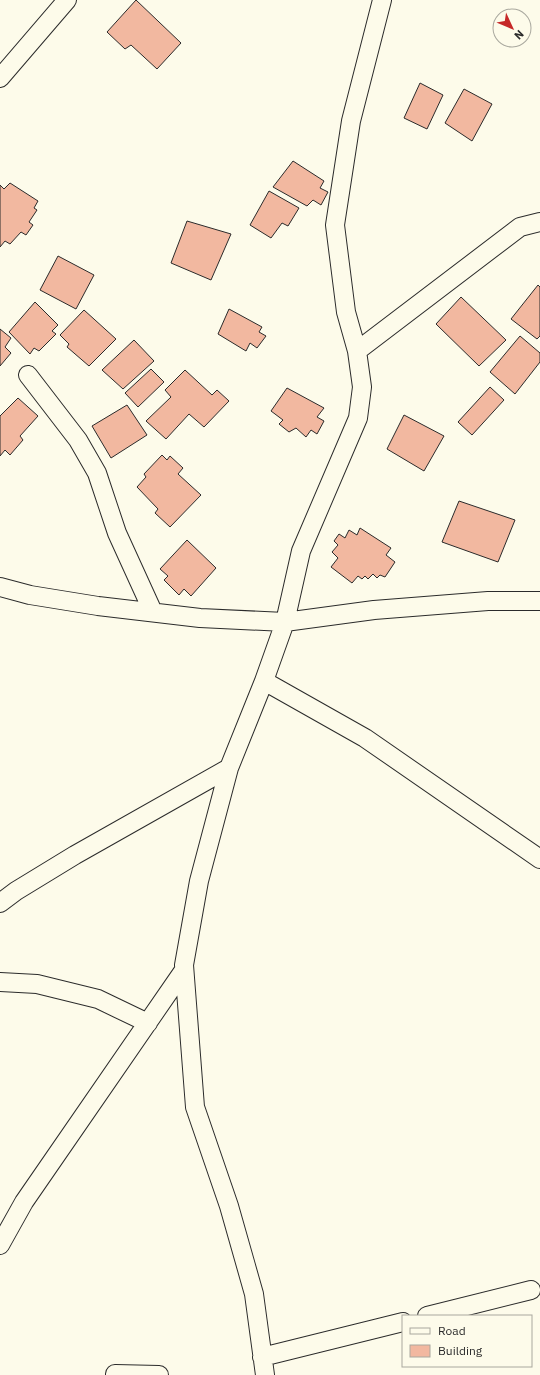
<svg xmlns="http://www.w3.org/2000/svg" width="540" height="1375" font-family="'IBM Plex Sans',sans-serif">
<style>
.building{fill:#f2b8a0;stroke:#2b2b2b}
.lines{fill:none;stroke-linecap:round;stroke-linejoin:round}
.street-casing{stroke:#2b2b2b;stroke-width:20}
.street{stroke:#fdfbea;stroke-width:18}
</style>
<rect width="100%" height="100%" fill="#fdfbea"/>
<path class="building" d="M 136,0 L 181,43 L 157,69 L 131,45 L 125,49 L 107,32 Z
M 420,83 L 443,95 L 427,129 L 404,118 Z
M 464,89 L 492,104 L 472,141 L 445,123 Z
M 293,161 L 324,181 L 320,188 L 328,192 L 321,205 L 313,200 L 307,206 L 273,187 Z
M 10,183 L 38,201 L 34,208 L 37,210 L 29,222 L 33,225 L 26,235 L 21,232 L 10,244 L 5,241 L 0,247 L 0,185 L 4,189 Z
M 269,191 L 299,208 L 288,226 L 282,223 L 271,238 L 250,225 Z
M 187,221 L 231,234 L 211,280 L 171,263 Z
M 58,256 L 94,275 L 76,309 L 40,290 Z
M 538,285 L 540,287 L 540,336 L 537,339 L 511,319 Z
M 461,297 L 506,340 L 479,366 L 436,324 Z
M 35,302 L 58,325 L 52,331 L 56,334 L 39,351 L 34,348 L 30,354 L 9,332 Z
M 229,309 L 262,327 L 259,332 L 266,336 L 257,348 L 250,343 L 246,351 L 218,334 Z
M 84,310 L 116,339 L 89,366 L 67,347 L 69,344 L 60,335 Z
M 0,329 L 11,338 L 5,347 L 11,353 L 0,366 Z
M 520,336 L 540,353 L 540,362 L 515,394 L 490,372 Z
M 134,340 L 154,361 L 123,389 L 102,370 Z
M 151,369 L 164,382 L 138,407 L 125,393 Z
M 185,370 L 212,395 L 217,390 L 229,401 L 204,427 L 189,414 L 166,439 L 146,421 L 171,397 L 165,390 Z
M 490,387 L 504,400 L 472,435 L 458,422 Z
M 287,388 L 324,408 L 317,417 L 324,421 L 317,434 L 311,430 L 306,437 L 296,428 L 289,432 L 279,424 L 283,420 L 271,411 Z
M 18,398 L 38,416 L 20,436 L 23,440 L 10,455 L 5,450 L 0,456 L 0,416 Z
M 127,405 L 147,435 L 111,458 L 92,426 Z
M 404,415 L 444,436 L 424,471 L 387,449 Z
M 162,455 L 167,460 L 170,456 L 183,468 L 178,474 L 201,495 L 170,527 L 155,513 L 158,509 L 137,487 L 146,477 L 144,474 Z
M 459,501 L 515,520 L 498,562 L 442,542 Z
M 360,528 L 391,548 L 386,555 L 395,562 L 385,577 L 380,575 L 377,578 L 373,574 L 368,579 L 365,576 L 362,579 L 358,576 L 352,583 L 331,567 L 338,558 L 332,552 L 338,545 L 334,541 L 339,534 L 345,538 L 349,530 L 357,535 Z
M 187,540 L 216,568 L 191,596 L 184,589 L 179,595 L 164,580 L 168,576 L 160,569 Z"/>
<g class="lines">
<g class="street-casing">
<path id="street" d="M 382,0 L 351,121 L 335,225 L 346,312 L 357,351 L 362,387 L 358,418 L 301,551 L 285,622 L 264,681 L 365,738 L 540,859
M 0,78 L 67,0
M 357,351 L 520,227 L 540,222
M 28,375 L 78,440 L 97,473 L 117,533 L 153,612
M 0,587 L 30,595 L 98,606 L 200,618 L 285,622 L 374,610 L 488,601 L 540,601
M 264,681 L 229,768 L 199,881 L 184,965 L 195,1107 L 229,1206 L 254,1294 L 265,1375
M 0,903 L 16,891 L 75,855 L 229,768
M 0,982 L 37,984 L 98,999 L 148,1023
M 0,1245 L 24,1202 L 184,970
M 427,1316 L 531,1290
M 262,1357 L 403,1322
M 115,1374 L 159,1375"/>
</g>
<use href="#street" class="street"/>
</g>
<rect x="402" y="1315" width="130" height="52" fill="#fdfbea" stroke="#a9a89e"/>
<rect x="410" y="1328" width="20" height="6" fill="#fdfbea" stroke="#a9a89e"/>
<text x="438" y="1335" font-size="12" fill="#2b2b2b">Road</text>
<rect x="410" y="1345" width="20" height="12" fill="#f2b8a0" stroke="#a9a89e"/>
<text x="438" y="1355" font-size="12" fill="#2b2b2b">Building</text>
<g transform="translate(512 28) rotate(134)"><circle r="19" fill="#fdfbea" stroke="#a9a89e"/>
<path d="M0-3L7 15L0 10L-7 15Z" fill="#c62828"/>
<text y="-6" font-size="11" font-weight="bold" text-anchor="middle" fill="#2b2b2b">N</text>
</g>
</svg>
